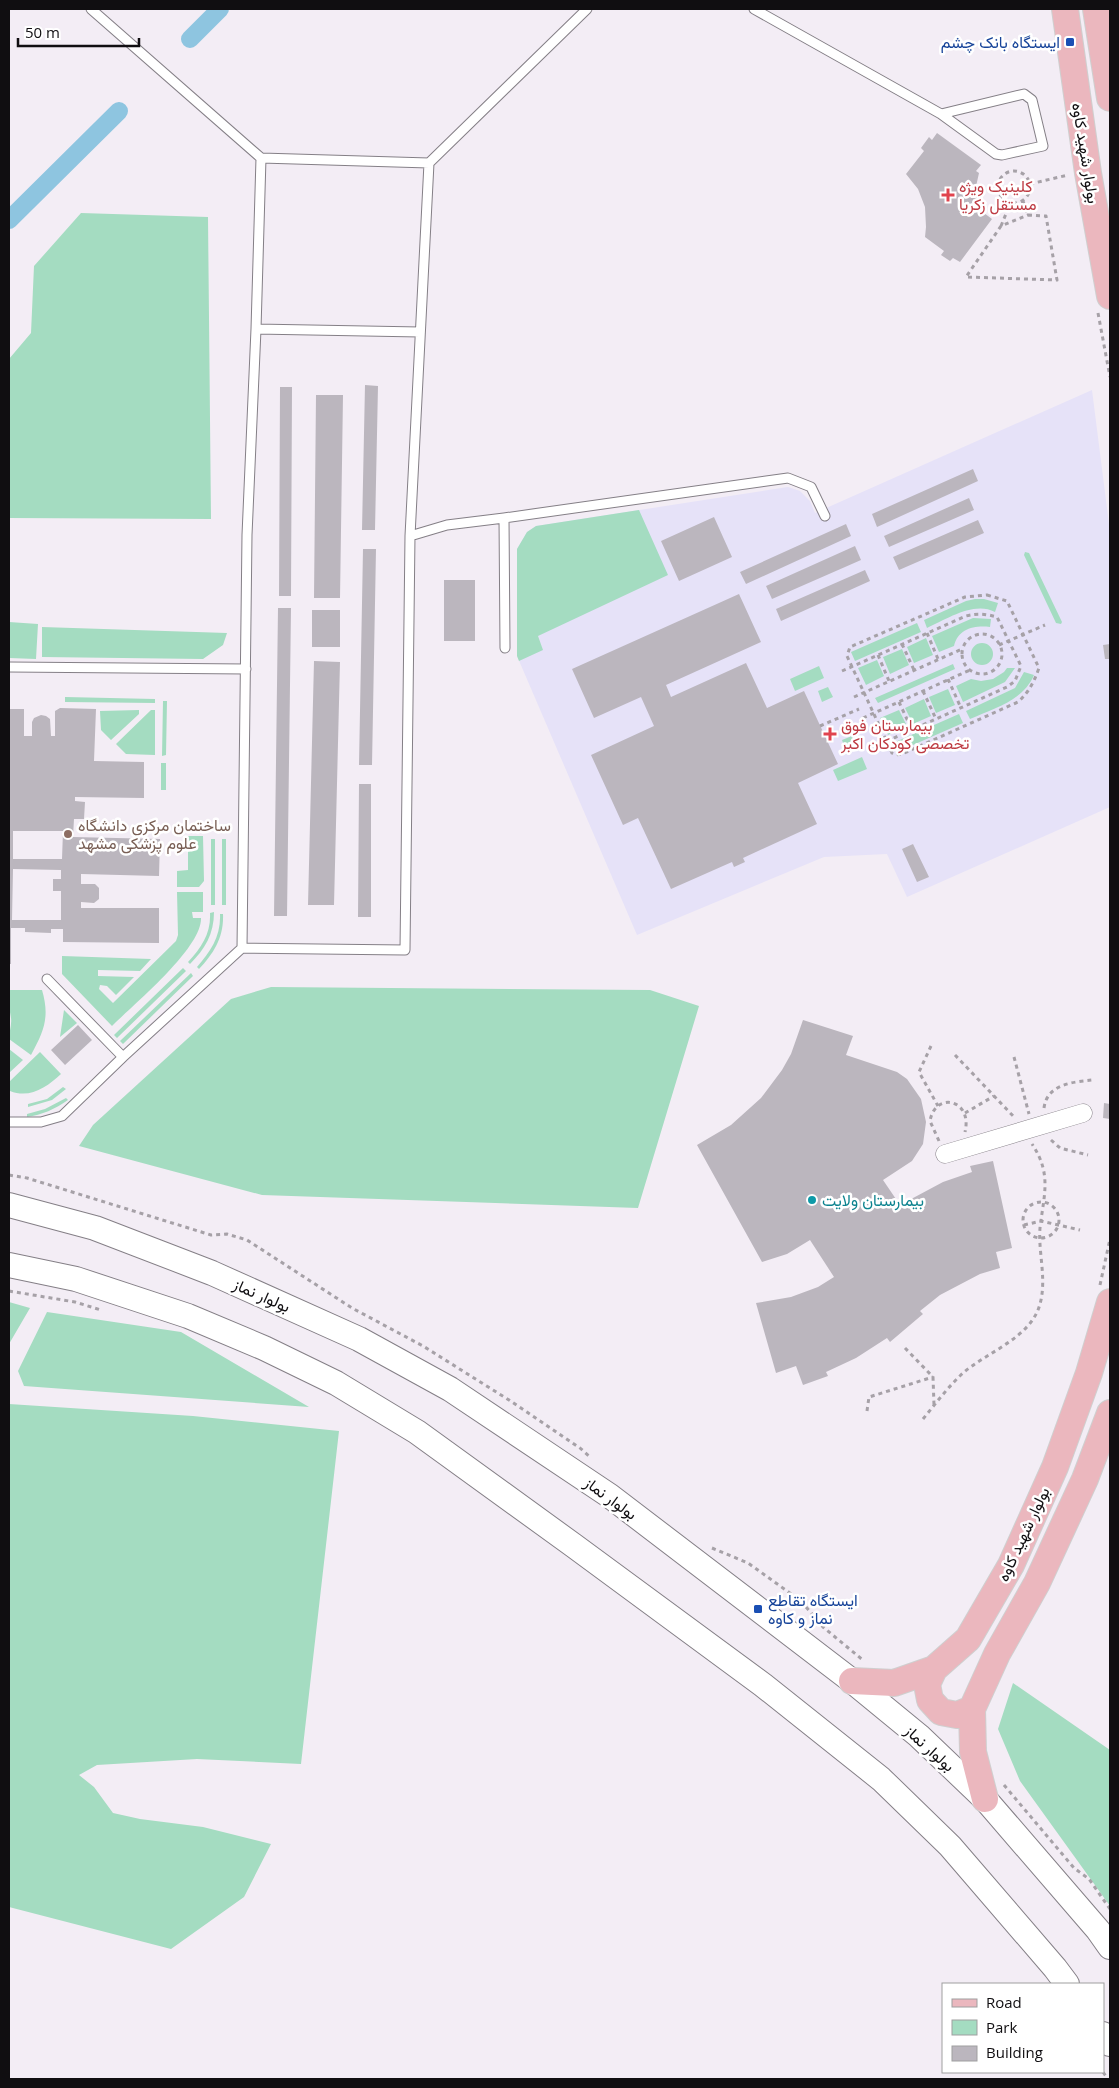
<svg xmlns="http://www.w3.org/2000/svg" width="1119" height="2088" font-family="'Open Sans',Vazirmatn,sans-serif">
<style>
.medical{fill:#e6e2f8}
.green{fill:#a4dcc1}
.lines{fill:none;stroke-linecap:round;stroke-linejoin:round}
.canal{stroke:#8ec5e0;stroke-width:18}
.building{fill:#bbb6be;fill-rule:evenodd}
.lane-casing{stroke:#847f86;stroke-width:11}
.street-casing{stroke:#847f86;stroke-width:19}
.secondary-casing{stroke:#847f86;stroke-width:26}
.primary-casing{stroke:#cfcfcf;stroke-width:28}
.path{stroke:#a6a1a7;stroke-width:3;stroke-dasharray:4 4;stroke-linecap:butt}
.lane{stroke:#fff;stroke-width:9}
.street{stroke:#fff;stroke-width:18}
.secondary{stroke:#fff;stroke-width:24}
.primary{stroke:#ebb7be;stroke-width:26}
.transit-dot{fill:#1a4fb4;stroke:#fff;stroke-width:2}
.health-dot{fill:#e0444e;stroke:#fff;stroke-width:2}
.education-dot{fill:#8d6e63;stroke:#fff;stroke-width:2}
.culture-dot{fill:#0f9aa8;stroke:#fff;stroke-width:2}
.labels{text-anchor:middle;stroke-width:5;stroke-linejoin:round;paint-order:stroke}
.transit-label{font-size:16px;fill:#164399;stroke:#fff;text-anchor:end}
.street-label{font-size:16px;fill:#100e11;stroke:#fff}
.health-label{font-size:16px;fill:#be3a42;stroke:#fff;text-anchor:start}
.education-label{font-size:16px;fill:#785e54;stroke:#fff;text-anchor:start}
.culture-label{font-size:16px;fill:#0d838f;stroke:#fff;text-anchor:start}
</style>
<rect width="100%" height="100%" fill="#f3edf5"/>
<path class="medical" d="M 1092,390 L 1110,532 L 1110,807 L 907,897 L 887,854 L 824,857 L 637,935 L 517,656 L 517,549 L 527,532 L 536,526 L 788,487 L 800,491 L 810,501 L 815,513 Z"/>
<path class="green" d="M 81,213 L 208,217 L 211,519 L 9,518 L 9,359 L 31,333 L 34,266 Z
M 639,510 L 668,575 L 538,636 L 543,650 L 519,661 L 517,656 L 517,549 L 527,532 L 536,526 Z
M 1025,552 L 1029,553 L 1062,622 L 1061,624 L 1056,623 L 1024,555 Z
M 975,599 L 984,599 L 998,603 L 995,612 C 974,601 947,619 927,628 L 924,620 L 966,601 Z
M 973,618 L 991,619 L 990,627 C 974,625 958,629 954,646 L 939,652 L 932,636 Z
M 9,622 L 38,624 L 36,659 L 9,658 Z
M 917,623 L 921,632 L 855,661 L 851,652 Z
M 42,627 L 227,633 L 223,645 L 203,659 L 42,657 Z
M 926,638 L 933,655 L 914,663 L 907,647 Z
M971 654a11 11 0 1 1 22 0a11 11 0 1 1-22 0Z
M 902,649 L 909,665 L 890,674 L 883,657 Z
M 877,660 L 884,676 L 866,685 L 858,668 Z
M 953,664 L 955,669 L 878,703 L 875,698 Z
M 819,666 L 824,678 L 795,691 L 790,679 Z
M 1007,668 L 1015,668 L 1005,682 L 963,702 L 956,686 L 971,679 L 981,681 L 993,679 L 1004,672 Z
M 1024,672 L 1034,675 C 1023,701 994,708 970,719 L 966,711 L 1015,688 Z
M 828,687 L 833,697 L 822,702 L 818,691 Z
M 948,689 L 955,705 L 936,713 L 929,697 Z
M 65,697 L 155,699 L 155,703 L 65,702 Z
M 924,699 L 931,716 L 913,724 L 905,708 Z
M 163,701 L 167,701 L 166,755 L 162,756 Z
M 139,710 L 139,714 L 111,740 L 101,730 L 100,711 Z
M 151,710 L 155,710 L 155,755 L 126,754 L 116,744 Z
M 899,710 L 907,726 L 888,735 L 880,718 Z
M 959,714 L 963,723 L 897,752 L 893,743 Z
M 852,736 L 857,746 L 846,751 L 842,740 Z
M 862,757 L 867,769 L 838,781 L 833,770 Z
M 161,763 L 166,763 L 166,790 L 161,790 Z
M 188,836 L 203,836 L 204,881 L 199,887 L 177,887 L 177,871 L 188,870 Z
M 211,839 L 215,839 L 215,905 L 211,905 Z
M 222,839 L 226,839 L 226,905 L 222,905 Z
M 177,892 L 203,892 L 203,912 L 192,912 L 193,918 L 201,918 C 202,948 134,1004 112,1026 L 62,974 L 62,956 L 151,959 L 140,971 L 98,970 L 98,976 L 134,977 L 116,995 L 107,986 L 100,985 L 99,989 L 113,1003 L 176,941 L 178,935 Z
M 214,912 C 214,934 205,949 190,964 L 188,962 C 202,947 211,933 210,913 Z
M 220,914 L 223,914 C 224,937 214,953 199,969 L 197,967 C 211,951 221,936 220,914 Z
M 183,968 L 186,971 L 117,1038 L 114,1035 Z
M 191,973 L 193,976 L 123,1044 L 120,1041 Z
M 271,987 L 650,990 L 699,1006 L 638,1208 L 262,1195 L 79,1146 L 93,1125 L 231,999 Z
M 9,990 L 42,990 C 50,1017 44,1031 31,1055 L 9,1039 C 9,1032 12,1025 11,1018 C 9,1009 9,1000 9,990 Z
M 64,1010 L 77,1023 L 60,1037 Z
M 9,1049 L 23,1060 L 9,1073 Z
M 40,1052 L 61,1074 C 47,1087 30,1099 10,1091 L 9,1082 Z
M 63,1087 L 66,1089 L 52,1100 L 28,1107 L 28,1104 L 47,1099 Z
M 66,1098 L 68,1100 C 55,1109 42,1115 27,1117 L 27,1114 L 45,1109 Z
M 9,1302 L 30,1308 L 9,1344 Z
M 47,1312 L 181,1332 L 309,1407 L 24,1386 L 18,1371 Z
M 9,1404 L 193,1416 L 339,1431 L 301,1764 L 197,1759 L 97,1765 L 79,1775 L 94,1787 L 113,1813 L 140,1819 L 203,1827 L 271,1844 L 244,1897 L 171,1949 L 9,1907 Z
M 1013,1683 L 1110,1750 L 1110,1906 L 1020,1781 L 998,1729 Z"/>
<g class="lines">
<path class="canal" d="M 190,39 L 220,9
M 9,220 L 119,111"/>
</g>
<path class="building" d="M 937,133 L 981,165 L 976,171 L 979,173 L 975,191 L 981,205 L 986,210 L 984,213 L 992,219 L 960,262 L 953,258 L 950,261 L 941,255 L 944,251 L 925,237 L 926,227 L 925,207 L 918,189 L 906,174 L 924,151 L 921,148 L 929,137 L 932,140 Z
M 365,385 L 378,386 L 375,530 L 362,530 Z
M 280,387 L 292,387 L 291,596 L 279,596 Z
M 316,395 L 343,395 L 340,598 L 314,598 Z
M 973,469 L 978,481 L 877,527 L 872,514 Z
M 969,498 L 974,510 L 889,547 L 884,536 Z
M 714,517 L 732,557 L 679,581 L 661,541 Z
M 978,520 L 984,533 L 899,570 L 893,557 Z
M 846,524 L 851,536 L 746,584 L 740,572 Z
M 855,546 L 861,560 L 772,599 L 766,586 Z
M 363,549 L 376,549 L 372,765 L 359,765 Z
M 865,570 L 870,581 L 781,621 L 776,609 Z
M 444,580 L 475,580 L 475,641 L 444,641 Z
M 739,594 L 761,642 L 666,685 L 671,697 L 746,663 L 767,708 L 804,691 L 838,764 L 798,783 L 817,824 L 743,858 L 745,862 L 734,867 L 732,862 L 671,889 L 638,818 L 623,825 L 591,755 L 654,726 L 641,697 L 594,718 L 572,669 Z
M 278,608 L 291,608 L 287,916 L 274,916 Z
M 312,610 L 340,610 L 340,647 L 312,647 Z
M 1110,644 L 1110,659 L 1105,659 L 1103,645 Z
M 314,661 L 340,662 L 334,905 L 308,905 Z
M 60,708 L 96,709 L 94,761 L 144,762 L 144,798 L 75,797 L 75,801 L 85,802 L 84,819 L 74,819 L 73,837 L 160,839 L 159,876 L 81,874 L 81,884 L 95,884 L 99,888 L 99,899 L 94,903 L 81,902 L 81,908 L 159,908 L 159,943 L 63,942 L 63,929 L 51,929 L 51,933 L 25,932 L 25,928 L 11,928 L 11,964 L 9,964 L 9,709 L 24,709 L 24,736 L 32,736 L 32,722 L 34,718 L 41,715 L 46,716 L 50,719 L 51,736 L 55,736 L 55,711 ZM 13,831 L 63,831 L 62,859 L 13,859 ZM 13,869 L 61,870 L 61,879 L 53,879 L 53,891 L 61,891 L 61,920 L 12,920 Z
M 359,784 L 371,784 L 371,917 L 358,917 Z
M 913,844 L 929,877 L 917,882 L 902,849 Z
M 803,1020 L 853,1036 L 846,1055 L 897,1072 L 907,1079 L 921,1099 L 926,1122 L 923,1144 L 912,1161 L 883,1180 L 900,1205 L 943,1182 L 972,1172 L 970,1166 L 993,1161 L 1012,1248 L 996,1252 L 1000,1268 L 980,1274 L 940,1295 L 920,1311 L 923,1314 L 890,1342 L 887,1338 L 856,1358 L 826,1372 L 828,1376 L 803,1385 L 796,1366 L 776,1373 L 756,1303 L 791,1297 L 818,1287 L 834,1277 L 810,1240 L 787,1254 L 762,1262 L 697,1145 L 731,1125 L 761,1098 L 782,1070 L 791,1054 Z
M 78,1025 L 92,1040 L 65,1065 L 51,1050 Z
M 1104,1103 L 1110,1104 L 1110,1119 L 1103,1118 Z"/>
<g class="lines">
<g class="lane-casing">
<path id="lane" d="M 91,9 L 261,158 L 256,329 L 247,535 L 242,948 L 405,950 L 410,536 L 429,163 L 587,9
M 754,9 L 941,114 L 996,154 L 1002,155 L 1043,146 L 1032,100 L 1024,94 L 941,114
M 261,158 L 429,163
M 256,329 L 420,332
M 504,518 L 505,648
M 410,536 L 447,525 L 504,518 L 788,478 L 811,487 L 825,516
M 9,667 L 246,669
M 47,979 L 123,1057
M 9,1122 L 41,1122 L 62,1116 L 123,1057 L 242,948"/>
</g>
<g class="street-casing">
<path id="street" d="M 945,1154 L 1083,1113"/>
</g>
<g class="secondary-casing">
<path id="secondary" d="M 9,1205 L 95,1228 L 212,1273 L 359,1339 L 450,1389 L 610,1496 L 852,1681 L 919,1736 L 985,1799 L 1098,1930 L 1110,1947
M 9,1265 L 76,1279 L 188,1316 L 264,1348 L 336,1383 L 417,1432 L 573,1545 L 763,1685 L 881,1779 L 950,1846 L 1055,1968 L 1067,1984
M 1103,2034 L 1110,2044"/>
</g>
<g class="primary-casing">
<path id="primary" d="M 1065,9 L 1088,173 L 1110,296
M 1096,9 L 1110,98
M 934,1669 L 927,1684 L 930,1700 L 941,1712 L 957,1715 L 972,1709
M 852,1681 L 894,1683 L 934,1669 L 968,1639 L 1011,1565 L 1055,1467 L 1089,1373 L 1110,1302
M 985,1799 L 973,1752 L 972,1709 L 997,1654 L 1037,1583 L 1085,1479 L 1110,1413"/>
</g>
<path class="path" d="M998 187a16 16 0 1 1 32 0a16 16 0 1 1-32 0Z
M 1030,184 L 1068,175
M 1023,201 L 1028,215
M 1028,215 L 1046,216 L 1057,280 L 966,277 L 1001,226 Z
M 1001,226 L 1010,204
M 1098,313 L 1110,377
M 987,595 L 1007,601 L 1039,668 C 1034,682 1029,692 1018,702 L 902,754 L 896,755 L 892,753 L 847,656 L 850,647 L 965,597 Z
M 927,633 L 938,659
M962 654a20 20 0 1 1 40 0a20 20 0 1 1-40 0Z
M 902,644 L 914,670
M 999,645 L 1045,625
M 878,655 L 889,681
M 842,671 L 966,616 C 978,613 986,614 997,617 L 1021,666 L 1015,681 L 1007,687 L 876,746
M 948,679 L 961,708
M 923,691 L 936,719
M 854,697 L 962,649
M 899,702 L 912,730
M 863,718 L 970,670
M 820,726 L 859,709
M 931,1046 L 919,1072 L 938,1106
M 955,1055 L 1015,1118
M 1014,1057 L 1029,1114
M 1044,1108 C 1047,1084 1073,1082 1092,1080
M 965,1113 L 994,1096
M 1051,1140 L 1060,1148 L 1088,1155
M 939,1141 L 930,1121 C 935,1091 973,1099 965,1132
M 9,1175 L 27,1178 L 211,1235 L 227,1234 L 247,1240 L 352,1308 L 423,1346 L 509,1400 L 580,1448 L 590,1457
M1023 1220a18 18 0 1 1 36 0a18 18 0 1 1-36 0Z
M 1024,1225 L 1041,1221 L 1080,1230
M 1100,1285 L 1110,1239
M 9,1291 L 75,1302 L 101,1310
M 905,1348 L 933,1377 L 934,1405
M 867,1411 L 869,1397 L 933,1377
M 923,1419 C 936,1403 948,1387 963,1373 C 987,1352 1031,1338 1040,1304 C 1047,1279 1038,1252 1040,1228 C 1044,1194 1052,1174 1032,1144
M 712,1548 L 748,1563 L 801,1601 L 823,1627 L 864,1661
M 1004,1785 L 1074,1868 L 1089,1879 L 1110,1909
M 1103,2072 L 1108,2079"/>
<use href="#lane" class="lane"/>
<use href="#street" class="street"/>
<use href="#secondary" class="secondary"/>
<use href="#primary" class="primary"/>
</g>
<g class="transit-dot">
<rect x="1065" y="37" width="10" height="10" rx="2.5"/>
<rect x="753" y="1604" width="10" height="10" rx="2.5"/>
</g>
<g class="health-dot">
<path d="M945.5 187.5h5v5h5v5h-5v5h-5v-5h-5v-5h5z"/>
<path d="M827.5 726.5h5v5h5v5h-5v5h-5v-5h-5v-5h5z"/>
</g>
<circle class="education-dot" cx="68" cy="834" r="5"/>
<circle class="culture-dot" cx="812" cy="1200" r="5"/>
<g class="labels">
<g class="transit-label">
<text x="1060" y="48">ایستگاه بانک چشم</text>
<text x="768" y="1606" text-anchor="start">ایستگاه تقاطع<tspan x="768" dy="18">نماز و کاوه</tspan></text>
</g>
<g class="street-label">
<text transform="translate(1086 153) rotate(81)" y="6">بولوار شهید کاوه</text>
<text transform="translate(262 1295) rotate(24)" y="6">بولوار نماز</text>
<text transform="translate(611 1498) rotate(36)" y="6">بولوار نماز</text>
<text transform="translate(1023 1534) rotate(-65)" y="6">بولوار شهید کاوه</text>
<text transform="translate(930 1748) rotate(42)" y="6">بولوار نماز</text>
</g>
<g class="health-label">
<text x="959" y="192">کلینیک ویژه<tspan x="959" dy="18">مستقل زکریا</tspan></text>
<text x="841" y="731">بیمارستان فوق<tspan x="841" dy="18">تخصصی کودکان اکبر</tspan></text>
</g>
<g class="education-label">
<text x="78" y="831">ساختمان مرکزی دانشگاه<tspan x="78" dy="18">علوم پزشکی مشهد</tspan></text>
</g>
<g class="culture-label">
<text x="822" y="1206">بیمارستان ولایت</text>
</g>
</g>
<rect width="1119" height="2088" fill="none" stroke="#100e11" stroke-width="20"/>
<rect x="942" y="1983" width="162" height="90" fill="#ffffff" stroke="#9f9fa0"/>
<rect x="952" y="1999" width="25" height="8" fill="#ebb7be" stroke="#9f9fa0"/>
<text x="986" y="2008" font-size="15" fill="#100e11">Road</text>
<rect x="952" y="2020" width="25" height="15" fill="#a4dcc1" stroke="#9f9fa0"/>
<text x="986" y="2033" font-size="15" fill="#100e11">Park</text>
<rect x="952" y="2046" width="25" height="15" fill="#bbb6be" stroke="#9f9fa0"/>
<text x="986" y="2058" font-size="15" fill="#100e11">Building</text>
<path d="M18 38v8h121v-8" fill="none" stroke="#100e11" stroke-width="2.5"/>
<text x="25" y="38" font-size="15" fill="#100e11" stroke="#ffffff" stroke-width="4" paint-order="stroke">50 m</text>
</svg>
